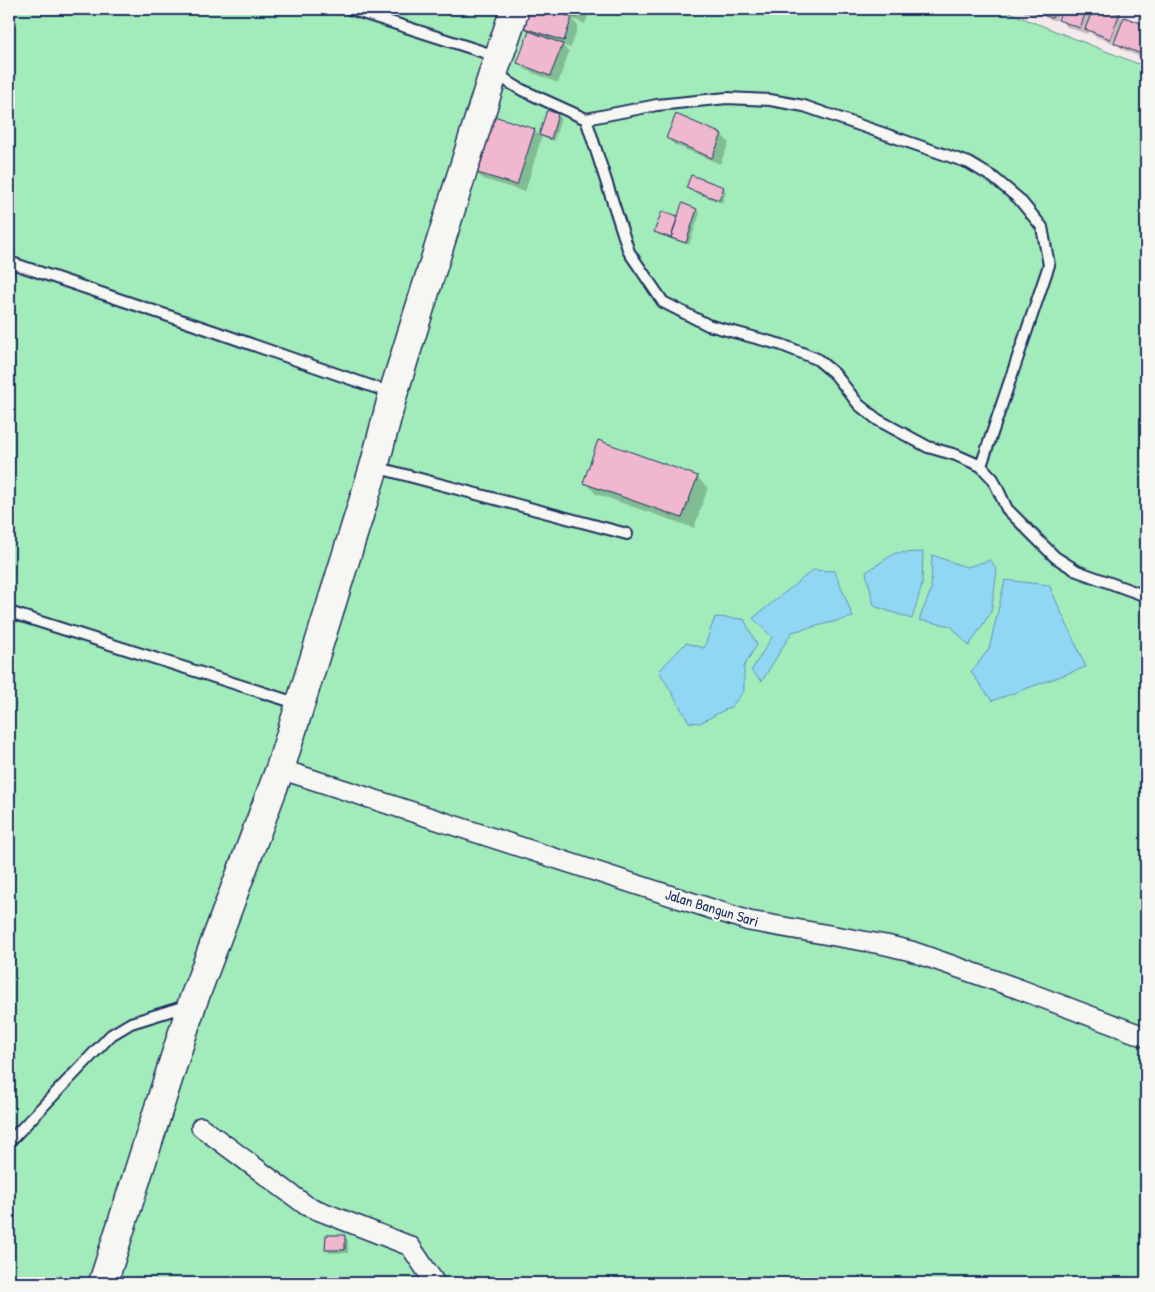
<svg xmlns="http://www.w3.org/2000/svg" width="1155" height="1292" font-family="'Patrick Hand',sans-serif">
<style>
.green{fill:#a2ecbb;stroke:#5e8e8c}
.water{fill:#91d6f3;stroke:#6293b7}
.shadow{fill:#0003}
.building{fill:#efb8cf;stroke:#1b2f5e}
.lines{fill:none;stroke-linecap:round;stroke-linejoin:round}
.lane-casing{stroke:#1b2f5e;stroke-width:14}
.street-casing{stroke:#1b2f5e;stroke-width:22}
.secondary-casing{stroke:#1b2f5e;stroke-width:31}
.lane{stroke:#f6f6f2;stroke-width:10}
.street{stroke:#f6f6f2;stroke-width:19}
.secondary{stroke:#f6f6f2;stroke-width:28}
.labels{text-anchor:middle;stroke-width:4.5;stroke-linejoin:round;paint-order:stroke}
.street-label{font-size:15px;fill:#1b2f5e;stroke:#f6f6f2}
</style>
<rect width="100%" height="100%" fill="#f5eaeb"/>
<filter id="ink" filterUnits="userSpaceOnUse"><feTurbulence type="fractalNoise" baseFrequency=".02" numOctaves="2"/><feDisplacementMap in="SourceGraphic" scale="10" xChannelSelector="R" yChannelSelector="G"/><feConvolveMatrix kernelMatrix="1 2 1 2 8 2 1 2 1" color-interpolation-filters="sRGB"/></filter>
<g filter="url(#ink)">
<path class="green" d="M 9,9 L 1003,9 L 1025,19 L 1146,67 L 1146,1283 L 9,1283 Z"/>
<path class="water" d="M 923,552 L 922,585 L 912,619 L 874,606 L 866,572 L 895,553 Z
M 932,555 L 966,567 L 991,560 L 997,571 L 991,612 L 969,646 L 951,626 L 919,620 L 931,590 Z
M 813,570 L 835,571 L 853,617 L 792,632 L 762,681 L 751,671 L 772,637 L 753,618 Z
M 1005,580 L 1049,585 L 1086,667 L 992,701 L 971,672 L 989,649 Z
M 715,617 L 744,619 L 757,645 L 744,666 L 744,691 L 732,706 L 700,723 L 689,722 L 659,671 L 686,643 L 704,648 Z"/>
<path class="shadow" d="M 532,9 L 542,9 L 548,11 L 546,9 L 590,9 L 585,24 L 572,19 L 578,26 L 571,48 L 562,45 L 569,52 L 558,83 L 526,70 L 519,63 L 530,32 L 525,28 Z
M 1014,9 L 1060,9 L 1056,21 L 1039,15 L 1037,13 L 1035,16 Z
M 1064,9 L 1104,9 L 1119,14 L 1124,20 L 1125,18 L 1146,27 L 1146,59 L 1123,50 L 1118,45 L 1094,36 L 1089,31 L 1087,34 L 1067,27 L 1060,19 Z
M 548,112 L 557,115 L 561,118 L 554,141 L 544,138 L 542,136 L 525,192 L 483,179 L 475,171 L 534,130 L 540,136 Z
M 677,116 L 722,135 L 729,143 L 720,164 L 675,145 L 667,138 Z
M 687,188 L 723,188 L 726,192 L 722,203 L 690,191 Z
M 696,210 L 700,213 L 689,245 L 659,235 L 656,231 Z
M 697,477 L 708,488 L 694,528 L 596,494 L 585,482 Z
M 344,1236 L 348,1240 L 348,1253 L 330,1253 L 327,1250 Z"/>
<path class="building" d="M 530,9 L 546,9 L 572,17 L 564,41 L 524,28 Z
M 552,9 L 580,9 L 577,17 Z
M 1035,9 L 1056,9 L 1052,18 L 1034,12 Z
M 1062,9 L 1087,9 L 1080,28 L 1058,20 Z
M 1093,9 L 1108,9 L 1120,13 L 1110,39 L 1085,29 Z
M 1124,17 L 1146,25 L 1146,56 L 1114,43 Z
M 529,31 L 563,44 L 550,76 L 517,63 Z
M 547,110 L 558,114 L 551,139 L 539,135 Z
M 676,114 L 722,134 L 712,158 L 666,138 Z
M 491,115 L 535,129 L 517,185 L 474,172 Z
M 691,175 L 724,187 L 719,200 L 686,188 Z
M 682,203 L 697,209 L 686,243 L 671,238 Z
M 662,211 L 678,216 L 671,238 L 654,232 Z
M 598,440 L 698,476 L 682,518 L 583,483 Z
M 326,1235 L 345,1235 L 345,1250 L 325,1250 Z"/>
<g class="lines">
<g class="lane-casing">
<path id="lane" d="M 350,9 L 499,57
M 495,71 L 510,83 L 522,90 L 586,119 L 657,105 L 727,98 L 770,100 L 804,106 L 969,163 L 994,178 L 1019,199 L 1042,227 L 1049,265 L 981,466 L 993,479 L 1007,509 L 1055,557 L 1077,571 L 1146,596
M 586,119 L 629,252 L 663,302 L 708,325 L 782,345 L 817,359 L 835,374 L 859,405 L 878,420 L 928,447 L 956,455 L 981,466
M 9,262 L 219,333 L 391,393
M 375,467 L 627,534
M 9,612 L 299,704
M 9,1142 L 111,1035 L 131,1023 L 189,1005"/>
</g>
<g class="street-casing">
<path id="street" d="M 280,769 L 749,921 L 886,945 L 911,951 L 1019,989 L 1146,1037
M 201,1127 L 307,1206 L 410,1246 L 435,1283"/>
</g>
<g class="secondary-casing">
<path id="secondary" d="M 103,1283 L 192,1004 L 280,769 L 374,467 L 393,394 L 494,71 L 515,9"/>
</g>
<use href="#lane" class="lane"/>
<use href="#street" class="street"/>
<use href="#secondary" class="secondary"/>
</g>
</g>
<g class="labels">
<g class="street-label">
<text transform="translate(712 908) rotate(17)" y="5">Jalan Bangun Sari</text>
</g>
</g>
<rect width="1155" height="1292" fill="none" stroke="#f6f6f2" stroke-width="30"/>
<rect x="15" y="15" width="1125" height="1262" fill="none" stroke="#1b2f5e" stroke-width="2" filter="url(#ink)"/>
</svg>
